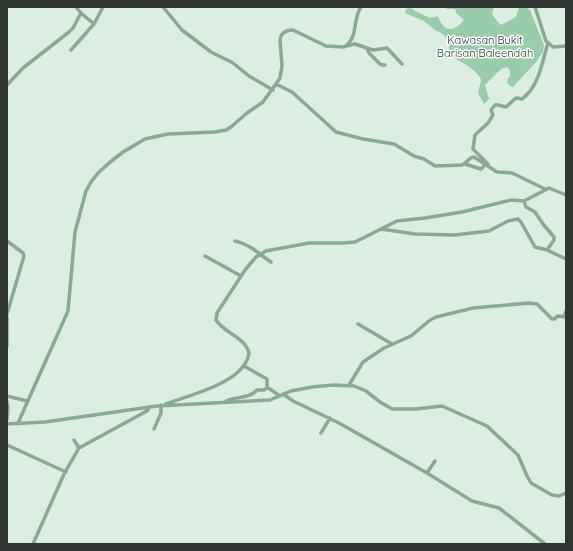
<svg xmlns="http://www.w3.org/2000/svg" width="573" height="551" font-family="Quicksand,sans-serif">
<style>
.green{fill:#99ccab}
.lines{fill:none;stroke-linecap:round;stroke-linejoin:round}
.minor{stroke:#89a994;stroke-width:3.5}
.labels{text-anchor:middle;stroke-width:3;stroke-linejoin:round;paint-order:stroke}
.park-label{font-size:11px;fill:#193b27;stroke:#fff}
</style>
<rect width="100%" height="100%" fill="#dbeee1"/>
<path class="green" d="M 443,7 L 494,7 L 492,14 L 497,21 L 501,25 L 516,17 L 519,7 L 526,7 L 530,10 L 544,45 L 543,52 L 536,62 L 513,87 C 509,86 507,84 507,80 L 510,76 L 510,71 L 507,67 L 501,69 L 485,85 L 489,99 L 484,104 L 478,93 C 478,89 481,84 481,80 C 479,71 459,60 450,56 L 448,40 L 443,34 L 435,30 L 424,21 L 405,13 L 406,9 L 411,8 L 415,11 L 430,18 L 438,16 C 443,32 454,33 464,20 L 456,13 L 456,11 L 454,9 L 447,9 Z"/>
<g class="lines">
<path class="minor" d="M 163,7 L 182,30 L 211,52 L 233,63 L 249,76 L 273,90
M 535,7 L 546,41 L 553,47 L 566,46
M 94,24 L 103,7
M 346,46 L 355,44 L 373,50 L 387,48 L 402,64
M 367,48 L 369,53 L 380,64 L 382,65 L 385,65
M 71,50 L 94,24 L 81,13 L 76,7
M 276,84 L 292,92 L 336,132 L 363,139 L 394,144 L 414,156 L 424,159 L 435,166 L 462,165 C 467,163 469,157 474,157 L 497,172 L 512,173 L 545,189
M 7,85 L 23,68 L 69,32 L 73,28 L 81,13
M 465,164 L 481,169 L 486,164
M 488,164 L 473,149 L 475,135 L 488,123 L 493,115 L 491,110 L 495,105 L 498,105 L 506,107 L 516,98 L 522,99 C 539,87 542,62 548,43
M 524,201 L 526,207 L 535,212 L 543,224 L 554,237 L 554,240 L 547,250
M 381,229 L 415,234 L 455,235 L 489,231 L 508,221 L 518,219 L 521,222 L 535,247 L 547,250 L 566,259
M 7,241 L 23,253 L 24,256 L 7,314
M 235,241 C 250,244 259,254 271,262
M 205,256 L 241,276
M 7,317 L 7,346
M 564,317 L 566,311
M 358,324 L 392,344
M 244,366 L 267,379 L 267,387 L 280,396
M 349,385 L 363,362 L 384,348 L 411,336 L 430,320 L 436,317 L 473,308 L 529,303 L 537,304 L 552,319 L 554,319 L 558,316 L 566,317
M 283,394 L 293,401 L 339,423 L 427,473 L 472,501 L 499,508 L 545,544
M 7,396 L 27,401
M 226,401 C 237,396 249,399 257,390 L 264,390 L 267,388
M 7,402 L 8,408 L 7,419
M 166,404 C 189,395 245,383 249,353 C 245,337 224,333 216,320 L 217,313 L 245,270 L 256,257 L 266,251 L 309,243 L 344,243 L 355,242 L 397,221 L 425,218 L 462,212 L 511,200 L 524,201 L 549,188 L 566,195
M 18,423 L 68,311 L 75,232 L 86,191 L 91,182 L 98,173 L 109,163 L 123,152 L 145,139 L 168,134 L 215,132 L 226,130 L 231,127 L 247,113 L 263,102 L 280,78 L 282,66 L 280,40 C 281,33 286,30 293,30 L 326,46 L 344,47 C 359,38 352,20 361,7
M 7,424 L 45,422 L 157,406 L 270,400 L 291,391 L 312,387 L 333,385 L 354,386 L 366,391 L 380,402 L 392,409 L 416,409 L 442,406 L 487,426 L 518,455 L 527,476 L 531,483 L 552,495 L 559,496 L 566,493
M 154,429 L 161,413 L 161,405
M 321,433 L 330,418
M 74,440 L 79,448
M 7,445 L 66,472
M 427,473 L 435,461
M 33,544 L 64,474 L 79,448 L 145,412 L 148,410 L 149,407"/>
</g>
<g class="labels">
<g class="park-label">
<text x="485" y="44">Kawasan Bukit<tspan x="485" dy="13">Barisan Baleendah</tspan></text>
</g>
</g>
<rect width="573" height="551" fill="none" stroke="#2f3631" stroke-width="16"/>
</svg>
